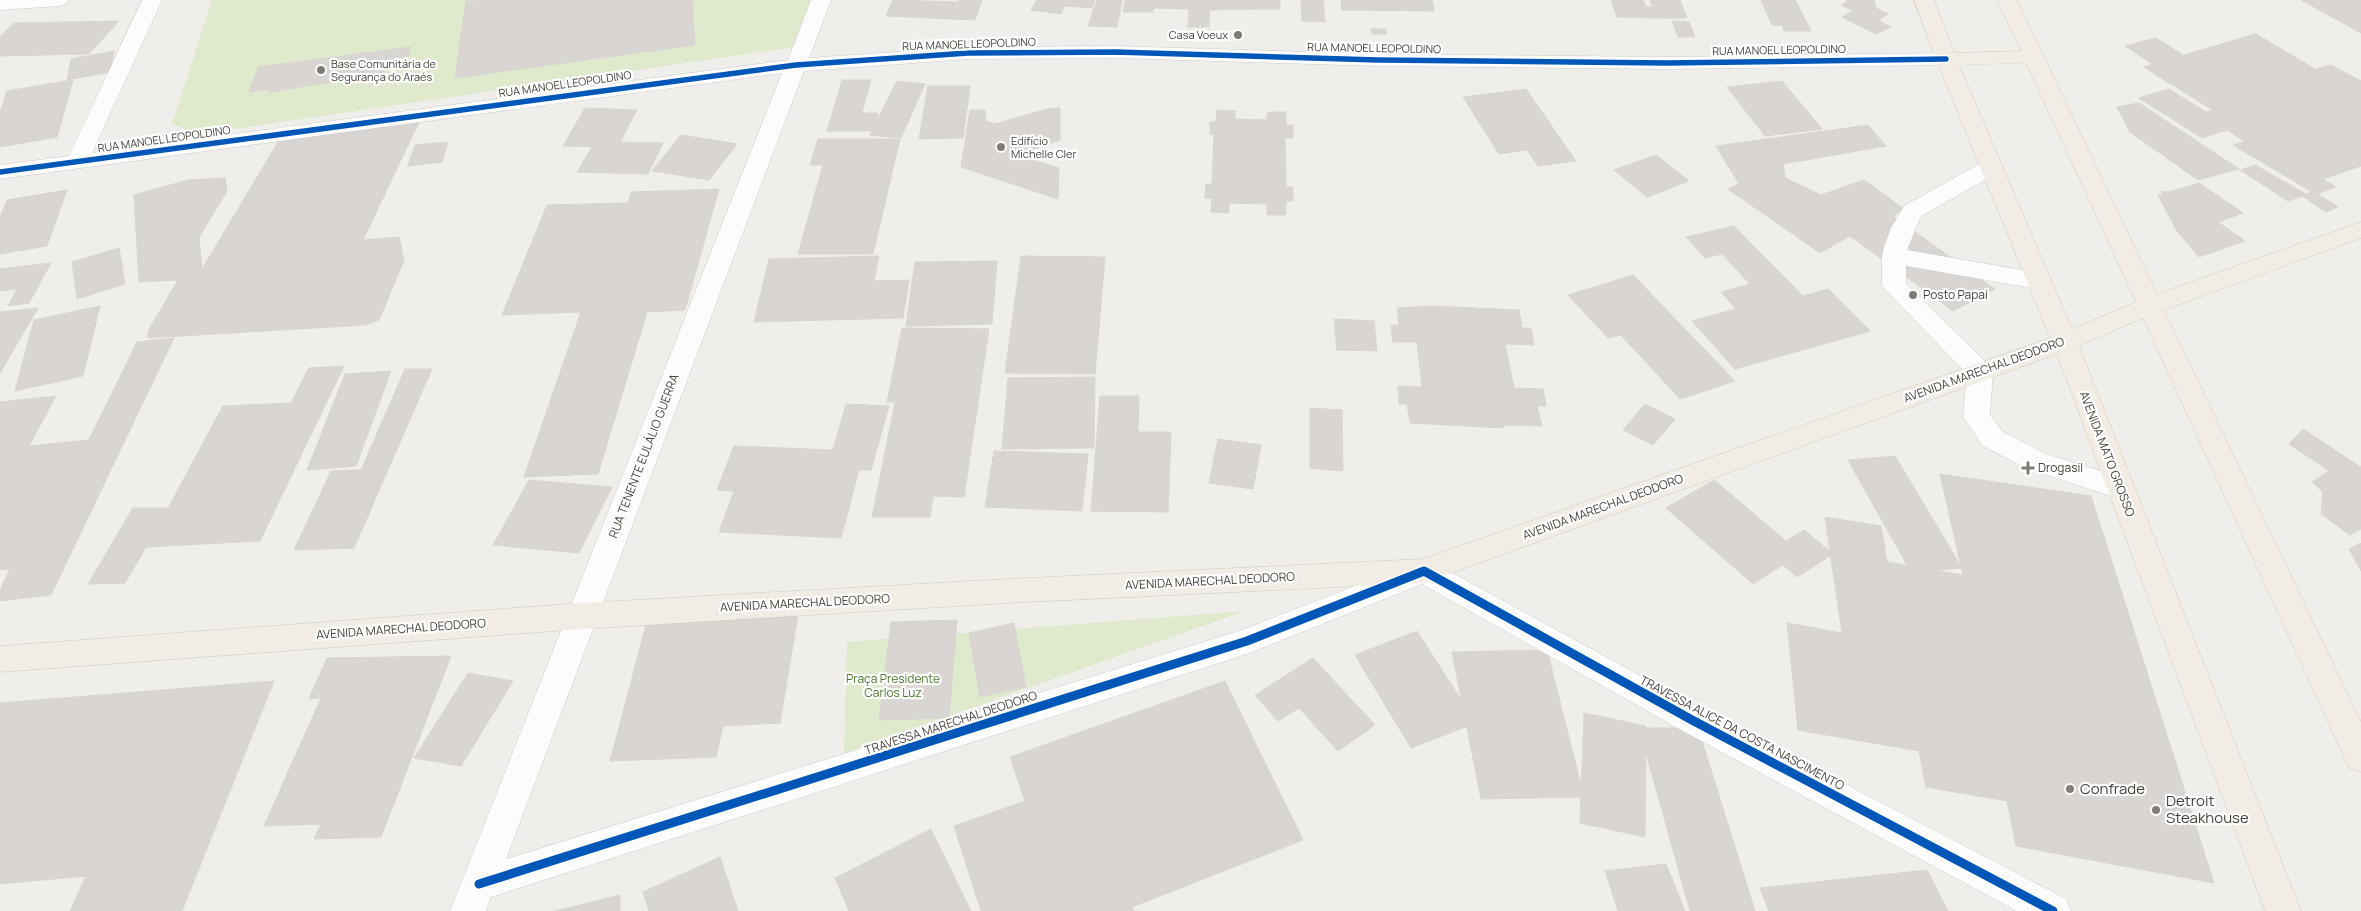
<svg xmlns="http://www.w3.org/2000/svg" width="2361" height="911" font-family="Manrope,sans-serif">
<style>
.green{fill:#dfe9cc}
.building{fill:#d8d5d2;stroke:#d9d5d1}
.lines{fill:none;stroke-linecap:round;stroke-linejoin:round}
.minor-casing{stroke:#cdcac7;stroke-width:1}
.major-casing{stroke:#d2c9b9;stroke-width:1}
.minor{fill:#fdfcfc;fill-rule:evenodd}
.major{fill:#f1ece4;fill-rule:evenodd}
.cycleway-far1-casing{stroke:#fff;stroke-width:8}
.cycleway-casing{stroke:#fff;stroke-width:12}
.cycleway-far1{stroke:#0057b8;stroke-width:5.5}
.cycleway{stroke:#0057b8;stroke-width:9}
.poi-dot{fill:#827c76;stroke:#fff;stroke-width:2}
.labels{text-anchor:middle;stroke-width:4.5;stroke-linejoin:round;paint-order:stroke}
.far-poi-label{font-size:11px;fill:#463f37;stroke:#fff;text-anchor:start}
.far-street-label{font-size:11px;fill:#463f37;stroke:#fff}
.poi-label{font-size:12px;fill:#463f37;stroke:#fff;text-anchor:start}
.street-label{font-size:12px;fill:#463f37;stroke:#fff}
.park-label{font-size:12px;fill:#4c762d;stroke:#fff}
.near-poi-label{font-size:15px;fill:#463f37;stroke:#fff;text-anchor:start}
</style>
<rect width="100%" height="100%" fill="#f0eeeb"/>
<path class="green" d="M 212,0 L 829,0 L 817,37 L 788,48 L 199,134 L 172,124 Z
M 1245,611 L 844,753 L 847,642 Z"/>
<path class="building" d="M 692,0 L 695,45 L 455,78 L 466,1 Z
M 893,0 L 958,2 L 959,0 L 982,0 L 975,20 L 886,16 Z
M 1037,0 L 1068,0 L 1061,14 L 1031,10 Z
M 1067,0 L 1095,0 L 1092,8 L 1065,6 Z
M 1097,0 L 1122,0 L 1117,27 L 1088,26 Z
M 1125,0 L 1154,0 L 1153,12 L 1123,12 Z
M 1154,0 L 1189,0 L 1188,9 L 1153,8 Z
M 1189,0 L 1210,0 L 1209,27 L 1188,27 Z
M 1210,0 L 1257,0 L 1257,9 L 1210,10 Z
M 1257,0 L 1280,0 L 1280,9 L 1257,9 Z
M 1301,0 L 1323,0 L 1325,22 L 1302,21 Z
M 1341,0 L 1432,0 L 1434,11 L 1342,10 Z
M 1611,0 L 1643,0 L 1650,18 L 1617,17 Z
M 1650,0 L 1680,0 L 1687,18 L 1650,18 L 1646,7 L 1653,7 Z
M 1761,0 L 1795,0 L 1811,31 L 1784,31 L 1782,25 L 1772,25 Z
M 1846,0 L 1874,0 L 1876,8 L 1888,14 L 1878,20 L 1891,27 L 1876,34 L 1842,17 L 1853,11 L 1841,5 L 1847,2 Z
M 2301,0 L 2361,0 L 2361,33 Z
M 119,21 L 89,54 L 0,56 L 0,37 L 14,23 Z
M 1672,21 L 1689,22 L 1695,37 L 1678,37 Z
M 1371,29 L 1386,29 L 1386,34 L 1372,34 Z
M 2256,34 L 2284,51 L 2240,61 L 2266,78 L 2251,83 L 2223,67 L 2169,83 L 2144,67 Z
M 2256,34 L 2361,96 L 2361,166 L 2323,179 L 2144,67 Z
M 2156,38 L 2183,55 L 2153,64 L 2125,46 Z
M 411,47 L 409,56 L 389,59 L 384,73 L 269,92 L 271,89 L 249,92 L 258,67 Z
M 114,51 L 110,72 L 67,80 L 71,59 Z
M 2331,65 L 2361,81 L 2361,96 L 2316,69 Z
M 73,80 L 57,137 L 0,147 L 0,112 L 7,91 Z
M 842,80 L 871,80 L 862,113 L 878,113 L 874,131 L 827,131 Z
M 897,81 L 925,84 L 901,138 L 870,135 Z
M 1782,81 L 1822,129 L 1765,136 L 1727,87 Z
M 928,86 L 970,86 L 963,138 L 919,139 Z
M 1526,89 L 1576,161 L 1538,166 L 1527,150 L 1499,154 L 1463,97 Z
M 2169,89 L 2206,112 L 2213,110 L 2257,138 L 2244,141 L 2227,130 L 2202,138 L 2139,98 Z
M 2139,103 L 2239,169 L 2198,180 L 2130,132 L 2117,107 Z
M 585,108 L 637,110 L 620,142 L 663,143 L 648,174 L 577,172 L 592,147 L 563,146 Z
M 1060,108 L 1060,140 L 1017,155 L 1059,168 L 1058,199 L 961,167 L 970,110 L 985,110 L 986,121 L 995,124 L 1047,109 Z
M 1217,110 L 1235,111 L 1235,119 L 1267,120 L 1268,112 L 1286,112 L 1286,125 L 1293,125 L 1293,138 L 1285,138 L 1286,187 L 1293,187 L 1293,201 L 1286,201 L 1286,215 L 1267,215 L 1267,204 L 1229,203 L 1229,213 L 1211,212 L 1212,198 L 1205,198 L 1206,184 L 1212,184 L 1214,135 L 1210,134 L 1210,122 L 1216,122 Z
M 419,122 L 363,240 L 399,237 L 404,260 L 379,320 L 365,325 L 148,338 L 148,331 L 178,280 L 139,282 L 134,195 L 188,180 L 225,178 L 227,191 L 199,237 L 202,269 L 278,142 Z
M 1868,125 L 1886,146 L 1783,164 L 1785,178 L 1821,195 L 1864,180 L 1904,209 L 1893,216 L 1995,289 L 1953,311 L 1850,236 L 1820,253 L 1728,189 L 1739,184 L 1716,146 Z
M 681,135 L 737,144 L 709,180 L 652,171 Z
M 2257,138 L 2336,187 L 2317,194 L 2338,207 L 2326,212 L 2302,196 L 2288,201 L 2240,170 L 2255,165 L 2306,194 L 2312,192 L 2233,145 Z
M 818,139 L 900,139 L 873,254 L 798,254 L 823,165 L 810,165 Z
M 448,142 L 442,162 L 408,166 L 415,145 Z
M 1656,155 L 1689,181 L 1647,197 L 1614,170 Z
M 2199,183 L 2243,213 L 2218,222 L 2173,191 Z
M 719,189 L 685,310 L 647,312 L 598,474 L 524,477 L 581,312 L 502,315 L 547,205 L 628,203 L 631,192 Z
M 67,190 L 47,246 L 0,254 L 0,217 L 7,200 Z
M 2173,191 L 2218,222 L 2245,241 L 2199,257 L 2177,231 L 2158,195 L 2163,196 L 2161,192 Z
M 1734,226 L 1803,296 L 1828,289 L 1870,331 L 1735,369 L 1692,321 L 1736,309 L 1721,292 L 1750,284 L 1722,254 L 1705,258 L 1686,237 Z
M 119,248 L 125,284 L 77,299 L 72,262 Z
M 879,256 L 874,281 L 909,280 L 903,318 L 754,322 L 769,259 Z
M 1021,256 L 1105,257 L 1095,374 L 1005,373 Z
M 997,261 L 992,324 L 906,326 L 915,262 Z
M 51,263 L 29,303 L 8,306 L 17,289 L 0,291 L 0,269 Z
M 1633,275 L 1735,381 L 1680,399 L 1621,335 L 1608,338 L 1568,295 Z
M 100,306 L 83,376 L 15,391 L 34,320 Z
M 1432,306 L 1519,310 L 1522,328 L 1531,328 L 1534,345 L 1505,344 L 1514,388 L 1543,389 L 1546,406 L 1537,406 L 1542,426 L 1503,425 L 1504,428 L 1410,423 L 1407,404 L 1399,404 L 1398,386 L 1422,387 L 1417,342 L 1393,342 L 1391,325 L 1399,325 L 1397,308 Z
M 38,308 L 0,373 L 0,312 Z
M 1334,319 L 1374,321 L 1377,351 L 1337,350 Z
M 902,328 L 989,329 L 964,497 L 933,496 L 930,517 L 872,517 L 895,402 L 887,402 Z
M 174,338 L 51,595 L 0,601 L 0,590 L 10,569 L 0,570 L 0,402 L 56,396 L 29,446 L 89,440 L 137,342 Z
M 344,366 L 260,541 L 147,547 L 223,406 L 291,403 L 309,368 Z
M 405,369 L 432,369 L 354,548 L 294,550 L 331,471 L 361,470 Z
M 391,371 L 356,466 L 307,470 L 345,374 Z
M 1095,377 L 1094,448 L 1002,449 L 1008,378 Z
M 1100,396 L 1139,396 L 1138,432 L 1171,432 L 1168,512 L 1091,511 Z
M 846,404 L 889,406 L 871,470 L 859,470 L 841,538 L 719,532 L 734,491 L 717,490 L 734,446 L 833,450 Z
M 1645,404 L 1675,419 L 1653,445 L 1623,430 Z
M 1310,408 L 1342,410 L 1343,471 L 1310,468 Z
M 2303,429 L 2359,466 L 2340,478 L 2289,444 Z
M 1218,439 L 1261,445 L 1253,489 L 1209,483 Z
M 994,451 L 1088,454 L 1082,511 L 985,507 Z
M 1895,456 L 1962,568 L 1911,572 L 1848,460 Z
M 2359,466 L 2361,467 L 2361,493 L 2340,478 Z
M 2329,471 L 2361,493 L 2361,529 L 2350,535 L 2321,514 L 2323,492 L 2312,482 Z
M 1940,474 L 2091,496 L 2214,883 L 2016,846 L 2007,801 L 1926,787 L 1919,751 L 1798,730 L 1787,623 L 1842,633 L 1825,517 L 1881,526 L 1887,562 L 1963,575 Z
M 529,480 L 612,487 L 579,553 L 493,545 Z
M 1714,480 L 1786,541 L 1804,530 L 1833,554 L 1797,577 L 1783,565 L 1753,584 L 1666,508 Z
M 133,508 L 169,508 L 125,583 L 88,584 Z
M 2360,543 L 2361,544 L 2361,571 L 2349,549 Z
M 799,609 L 780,723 L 723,726 L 716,757 L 610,761 L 649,614 Z
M 957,620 L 949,718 L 879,720 L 891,622 Z
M 1014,623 L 1026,687 L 980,697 L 969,633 Z
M 1417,631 L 1476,723 L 1411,748 L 1355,655 Z
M 1547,650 L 1584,797 L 1481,799 L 1452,652 Z
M 451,656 L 381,837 L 314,839 L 321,824 L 264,826 L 321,698 L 309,699 L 327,658 Z
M 1313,658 L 1375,725 L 1338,751 L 1299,708 L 1278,721 L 1255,695 Z
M 468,673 L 513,681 L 461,766 L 414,758 Z
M 274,681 L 182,911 L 70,911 L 86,876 L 0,884 L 0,703 Z
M 1225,681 L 1303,840 L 1132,907 L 1134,911 L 981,911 L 954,826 L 1025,801 L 1010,757 Z
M 1584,713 L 1646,726 L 1645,837 L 1580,823 Z
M 1639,728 L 1698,728 L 1755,911 L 1690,911 Z
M 931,829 L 971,911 L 849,911 L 835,878 Z
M 720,857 L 738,911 L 649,911 L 643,892 Z
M 1666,864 L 1685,911 L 1618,911 L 1605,871 Z
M 1927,870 L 1948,911 L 1769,911 L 1760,888 Z
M 620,895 L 620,911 L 555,911 Z"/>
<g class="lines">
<g class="minor-casing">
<path id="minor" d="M 0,0 L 69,0 L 66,4 L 59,6 L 0,10 Z
M 142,0 L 162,0 L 92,153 L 788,60 L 811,0 L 831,0 L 809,58 L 968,47 L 1115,46 L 1378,54 L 1667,57 L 1946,53 L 1953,55 L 1956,59 L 1953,63 L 1946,65 L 1667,69 L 1378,66 L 1115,58 L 968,59 L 804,71 L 506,859 L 1242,630 L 1424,559 L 1434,563 L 1703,710 L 2066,899 L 2071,911 L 2017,911 L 1681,730 L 1422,584 L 1247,654 L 491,897 L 486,911 L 450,911 L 782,73 L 0,179 L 0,165 L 69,156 Z
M 1991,160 L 1999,162 L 2002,167 L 1999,172 L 1921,216 L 1907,250 L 2039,273 L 2048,275 L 2051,281 L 2048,287 L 2039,289 L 1906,266 L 1906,284 L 1989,365 L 1993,372 L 1990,415 L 2003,432 L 2046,454 L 2130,480 L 2134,488 L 2130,496 L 2120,499 L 2026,468 L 1983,446 L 1963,417 L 1967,374 L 1882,286 L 1882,256 L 1884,247 L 1891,228 L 1904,206 L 1983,162 Z"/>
</g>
<g class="major-casing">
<path id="major" d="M 1914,0 L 1934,0 L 1954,53 L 2021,51 L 1997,0 L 2017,0 L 2157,294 L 2361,222 L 2361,238 L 2164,310 L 2361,722 L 2361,772 L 2349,768 L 2143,318 L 2079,346 L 2301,911 L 2265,911 L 2057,354 L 1424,583 L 1007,603 L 582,629 L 0,672 L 0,646 L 582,603 L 1007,579 L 1423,559 L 2050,338 L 1936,59 ZM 2026,63 L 2136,302 L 2072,329 L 1959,65 Z"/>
</g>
<use href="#minor" class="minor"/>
<use href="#major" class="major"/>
<g class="cycleway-far1-casing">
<path id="cycleway-far1" d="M 0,172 L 796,65 L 968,53 L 1115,52 L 1378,60 L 1667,63 L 1946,59"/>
</g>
<g class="cycleway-casing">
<path id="cycleway" d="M 479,884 L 1247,641 L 1424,571 L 1692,720 L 2053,911"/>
</g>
<use href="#cycleway-far1" class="cycleway-far1"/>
<use href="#cycleway" class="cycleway"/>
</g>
<g class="poi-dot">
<circle cx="1238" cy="35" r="5"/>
<circle cx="321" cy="70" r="5"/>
<circle cx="1001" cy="147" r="5"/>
<circle cx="1913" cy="295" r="5"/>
<path d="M2025.5 460.5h5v5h5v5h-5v5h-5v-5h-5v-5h5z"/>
<circle cx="2070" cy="789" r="5"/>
<circle cx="2156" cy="810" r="5"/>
</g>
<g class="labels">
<g class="far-poi-label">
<text x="1228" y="39" text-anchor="end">Casa Voeux</text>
<text x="331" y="68">Base Comunitária de<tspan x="331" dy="13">Segurança do Araés</tspan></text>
<text x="1011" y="145">Edifício<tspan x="1011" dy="13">Michelle Cler</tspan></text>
</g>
<g class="far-street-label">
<text transform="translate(969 44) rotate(-2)" y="4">RUA MANOEL LEOPOLDINO</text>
<text transform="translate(1374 48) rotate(1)" y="4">RUA MANOEL LEOPOLDINO</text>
<text transform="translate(1779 50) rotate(-1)" y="4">RUA MANOEL LEOPOLDINO</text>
<text transform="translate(565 84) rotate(-8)" y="4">RUA MANOEL LEOPOLDINO</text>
<text transform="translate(164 139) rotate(-8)" y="4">RUA MANOEL LEOPOLDINO</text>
</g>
<g class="poi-label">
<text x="1923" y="299">Posto Papai</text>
<text x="2038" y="472">Drogasil</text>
</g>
<g class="street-label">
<text transform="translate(1984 370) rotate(-20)" y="4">AVENIDA MARECHAL DEODORO</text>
<text transform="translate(2107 454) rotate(69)" y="4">AVENIDA MATO GROSSO</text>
<text transform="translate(644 456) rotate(-69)" y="4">RUA TENENTE EULÁLIO GUERRA</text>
<text transform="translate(1603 507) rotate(-20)" y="4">AVENIDA MARECHAL DEODORO</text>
<text transform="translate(1210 581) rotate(-3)" y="4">AVENIDA MARECHAL DEODORO</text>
<text transform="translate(805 603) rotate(-3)" y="4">AVENIDA MARECHAL DEODORO</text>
<text transform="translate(401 629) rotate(-4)" y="4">AVENIDA MARECHAL DEODORO</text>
<text transform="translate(951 723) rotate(-18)" y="4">TRAVESSA MARECHAL DEODORO</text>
<text transform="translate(1742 733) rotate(28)" y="4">TRAVESSA ALICE DA COSTA NASCIMENTO</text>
</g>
<g class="park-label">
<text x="893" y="683">Praça Presidente<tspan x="893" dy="14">Carlos Luz</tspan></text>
</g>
<g class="near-poi-label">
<text x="2080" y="794">Confrade</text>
<text x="2166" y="806">Detroit<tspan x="2166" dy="17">Steakhouse</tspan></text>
</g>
</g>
</svg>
